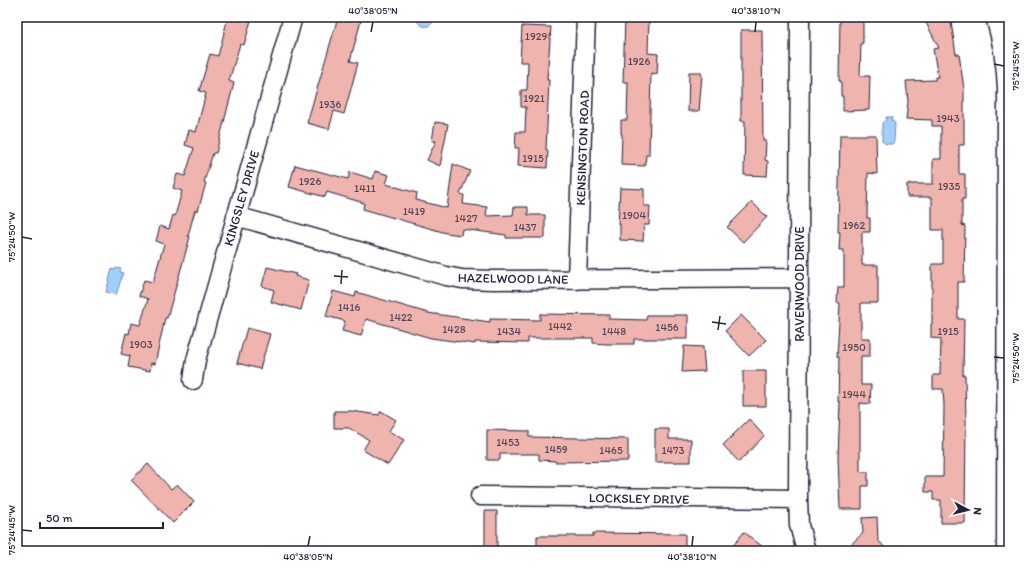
<svg xmlns="http://www.w3.org/2000/svg" width="1026" height="568" font-family="Itim,sans-serif">
<style>
.water{fill:#a2d0fd;stroke:#6f8aaf}
.building{fill:#efb4ae;stroke:#22223b}
.lines{fill:none;stroke-linecap:round;stroke-linejoin:round}
.street-casing{stroke:#22223b;stroke-width:21}
.street{stroke:#fff;stroke-width:18}
.ticks{fill:none;stroke:#22223b;stroke-width:1.5}
.labels{text-anchor:middle;stroke-width:3.5;stroke-linejoin:round;paint-order:stroke}
.number-label{font-size:11px;fill:#554658}
.street-label{font-size:13px;fill:#22223b;stroke:#fff}
.neatline{fill:none;stroke:#22223b;stroke-width:1.5}
.ticks-label{font-size:10px;text-anchor:middle;fill:#22223b}
</style>
<rect width="100%" height="100%" fill="#fff"/>
<filter id="ink" filterUnits="userSpaceOnUse"><feTurbulence type="fractalNoise" baseFrequency=".025" numOctaves="2"/><feDisplacementMap in="SourceGraphic" scale="8" xChannelSelector="R" yChannelSelector="G"/><feConvolveMatrix kernelMatrix="1 2 1 2 8 2 1 2 1" color-interpolation-filters="sRGB"/></filter>
<g filter="url(#ink)">
<path class="water" d="M 416,17 L 434,17 C 433,30 418,29 416,17 Z
M 886,117 L 892,117 L 891,120 L 895,123 L 894,142 L 892,144 L 886,144 L 882,141 L 882,123 L 886,120 Z
M 116,268 L 121,269 L 120,272 L 123,273 L 116,295 L 106,292 L 112,269 L 115,270 Z"/>
<path class="building" d="M 228,17 L 252,17 L 244,45 L 240,44 L 229,81 L 234,83 L 216,153 L 213,153 L 204,182 L 206,183 L 198,211 L 195,210 L 188,236 L 190,237 L 167,318 L 165,318 L 155,364 L 151,363 L 150,371 L 128,367 L 130,356 L 121,354 L 126,333 L 129,334 L 131,323 L 140,325 L 148,299 L 139,296 L 144,280 L 153,282 L 164,244 L 156,241 L 160,226 L 169,229 L 173,215 L 175,216 L 182,191 L 173,188 L 177,174 L 185,176 L 194,148 L 185,145 L 189,130 L 196,132 L 206,93 L 199,91 L 210,54 L 218,56 Z
M 338,17 L 362,17 L 350,61 L 358,63 L 344,114 L 334,111 L 329,129 L 307,123 Z
M 625,17 L 649,17 L 648,53 L 658,54 L 657,74 L 651,73 L 649,155 L 646,155 L 645,166 L 621,165 L 622,134 L 621,134 L 621,120 L 627,120 L 628,82 L 623,82 Z
M 840,17 L 863,17 L 863,43 L 861,43 L 860,76 L 870,76 L 869,110 L 843,111 L 843,96 L 841,96 L 841,81 L 839,81 Z
M 923,17 L 948,17 L 951,22 L 956,54 L 959,54 L 964,89 L 964,145 L 959,145 L 959,174 L 965,174 L 965,199 L 962,199 L 962,225 L 965,226 L 964,282 L 958,282 L 958,319 L 964,319 L 963,375 L 965,375 L 966,420 L 965,523 L 941,523 L 941,500 L 933,500 L 933,492 L 925,492 L 925,477 L 943,477 L 944,405 L 943,389 L 933,389 L 933,375 L 940,375 L 941,339 L 931,338 L 931,324 L 932,324 L 932,264 L 943,264 L 943,230 L 932,230 L 932,197 L 907,197 L 907,184 L 933,184 L 933,159 L 941,159 L 941,126 L 932,126 L 932,120 L 906,119 L 908,102 L 906,81 L 935,80 L 935,77 L 938,77 L 933,49 L 939,48 Z
M 522,26 L 551,27 L 547,80 L 549,80 L 546,150 L 548,150 L 547,168 L 518,166 L 519,148 L 515,148 L 516,132 L 525,132 L 526,107 L 521,107 L 521,90 L 527,90 L 528,62 L 520,62 Z
M 741,30 L 762,30 L 763,141 L 766,141 L 765,160 L 768,161 L 767,176 L 744,175 L 745,121 L 741,121 Z
M 689,72 L 701,72 L 701,75 L 702,75 L 699,111 L 688,111 Z
M 435,122 L 448,124 L 440,166 L 427,160 L 436,141 L 432,141 Z
M 840,135 L 876,135 L 877,174 L 868,173 L 867,218 L 870,218 L 870,232 L 862,232 L 862,265 L 878,265 L 878,303 L 861,303 L 861,338 L 870,338 L 870,356 L 861,356 L 861,385 L 871,385 L 870,404 L 860,403 L 860,471 L 862,472 L 868,472 L 868,486 L 862,486 L 862,509 L 840,509 L 838,459 L 840,402 L 838,402 L 839,357 L 837,357 L 840,303 L 837,303 L 838,287 L 844,287 L 844,250 L 839,250 L 840,232 L 838,232 Z
M 453,164 L 470,171 L 460,194 L 464,195 L 463,204 L 487,207 L 486,216 L 513,215 L 514,207 L 528,207 L 528,215 L 545,215 L 545,238 L 506,238 L 506,235 L 462,229 L 461,235 L 446,233 L 363,209 L 364,203 L 327,192 L 325,197 L 289,187 L 295,165 L 348,179 L 350,172 L 373,179 L 375,171 L 389,175 L 386,184 L 417,193 L 416,200 L 447,208 Z
M 620,188 L 644,189 L 644,206 L 650,206 L 649,225 L 644,225 L 643,241 L 620,240 L 620,224 L 618,224 Z
M 752,202 L 767,217 L 743,242 L 727,227 Z
M 267,267 L 296,274 L 295,276 L 309,280 L 301,310 L 271,302 L 274,290 L 262,286 Z
M 333,291 L 355,297 L 356,292 L 428,313 L 490,322 L 490,319 L 540,320 L 540,314 L 609,315 L 609,319 L 646,320 L 647,315 L 688,315 L 688,339 L 634,339 L 634,344 L 606,344 L 593,343 L 593,338 L 528,338 L 528,343 L 475,342 L 475,344 L 431,338 L 366,319 L 361,336 L 342,331 L 345,321 L 326,316 Z
M 741,315 L 766,340 L 749,356 L 725,331 Z
M 247,328 L 270,334 L 260,369 L 237,363 Z
M 684,346 L 703,347 L 705,371 L 682,372 Z
M 743,371 L 766,371 L 766,406 L 743,406 Z
M 334,411 L 351,411 L 379,415 L 381,411 L 396,420 L 389,431 L 404,440 L 388,465 L 363,450 L 369,440 L 349,428 L 334,428 Z
M 749,419 L 764,436 L 739,462 L 723,445 Z
M 655,429 L 669,429 L 669,439 L 691,439 L 691,462 L 655,462 Z
M 487,430 L 529,431 L 529,437 L 628,439 L 628,461 L 555,462 L 555,461 L 539,460 L 539,454 L 500,454 L 500,460 L 487,460 Z
M 148,464 L 171,489 L 177,484 L 194,502 L 173,523 L 131,480 Z
M 485,511 L 497,511 L 497,551 L 485,551 Z
M 877,517 L 878,540 L 888,551 L 844,551 L 863,533 L 862,518 Z
M 744,532 L 768,551 L 729,551 Z
M 593,533 L 685,534 L 685,551 L 537,551 L 537,536 L 593,536 Z"/>
<g class="lines">
<g class="street-casing">
<path id="street" d="M 800,17 L 798,499 L 799,525 L 806,551
M 995,17 C 1002,40 1006,63 1007,88 L 1006,551
M 236,216 L 446,276 L 462,279 L 494,280 L 798,278
M 577,280 L 586,17
M 193,380 L 196,360 L 224,260 L 293,17
M 480,496 L 798,499"/>
</g>
<use href="#street" class="street"/>
</g>
</g>
<path class="ticks" d="M 371,32 L 373,22M 755,32 L 756,22M 994,64 L 1004,66M 22,237 L 32,239M 334,276 L 348,277M 341,284 L 342,270M 712,322 L 726,324M 718,330 L 720,316M 994,357 L 1004,358M 22,530 L 32,531M 308,546 L 310,536M 692,546 L 693,536"/>
<g class="labels">
<g class="number-label">
<text x="536" y="40">1929</text>
<text x="639" y="65">1926</text>
<text x="534" y="102">1921</text>
<text x="330" y="108">1936</text>
<text x="948" y="122">1943</text>
<text x="533" y="162">1915</text>
<text x="310" y="185">1926</text>
<text x="949" y="190">1935</text>
<text x="365" y="192">1411</text>
<text x="414" y="215">1419</text>
<text x="634" y="219">1904</text>
<text x="466" y="222">1427</text>
<text x="854" y="229">1962</text>
<text x="525" y="231">1437</text>
<text x="349" y="311">1416</text>
<text x="401" y="321">1422</text>
<text x="560" y="330">1442</text>
<text x="667" y="331">1456</text>
<text x="454" y="333">1428</text>
<text x="509" y="335">1434</text>
<text x="614" y="335">1448</text>
<text x="948" y="335">1915</text>
<text x="141" y="348">1903</text>
<text x="854" y="351">1950</text>
<text x="854" y="398">1944</text>
<text x="508" y="446">1453</text>
<text x="556" y="453">1459</text>
<text x="611" y="454">1465</text>
<text x="673" y="454">1473</text>
</g>
<g class="street-label">
<text transform="translate(582 148) rotate(-88)" y="5">KENSINGTON ROAD</text>
<text transform="translate(241 198) rotate(-74)" y="5">KINGSLEY DRIVE</text>
<text transform="translate(513 278) rotate(1)" y="5">HAZELWOOD LANE</text>
<text transform="translate(799 284) rotate(-90)" y="5">RAVENWOOD DRIVE</text>
<text transform="translate(639 498) rotate(1)" y="5">LOCKSLEY DRIVE</text>
</g>
</g>
<rect width="1026" height="568" fill="none" stroke="#fff" stroke-width="44"/>
<g transform="translate(968 510) rotate(97)" stroke="#ffffff" stroke-width="3" paint-order="stroke">
<path d="M0-3L7 15L0 10L-7 15Z" fill="#22223b"/>
<text y="-6" font-size="11" font-weight="bold" text-anchor="middle" fill="#22223b">N</text>
</g>
<path d="M40 522v6h123v-6" fill="none" stroke="#22223b" stroke-width="2"/>
<text x="46" y="522" font-size="12" fill="#22223b" stroke="#ffffff" stroke-width="3" paint-order="stroke">50 m</text>
<rect x="22" y="22" width="982" height="524" class="neatline"/>
<g class="ticks-label">
<text x="373" y="14">40°38'05"N</text>
<text x="756" y="14">40°38'10"N</text>
<text transform="translate(1015 66) rotate(-90)" y="4">75°24'55"W</text>
<text transform="translate(11 237) rotate(-90)" y="4">75°24'50"W</text>
<text transform="translate(1015 358) rotate(-90)" y="4">75°24'50"W</text>
<text transform="translate(11 530) rotate(-90)" y="4">75°24'45"W</text>
<text x="308" y="560">40°38'05"N</text>
<text x="692" y="560">40°38'10"N</text>
</g>
</svg>
